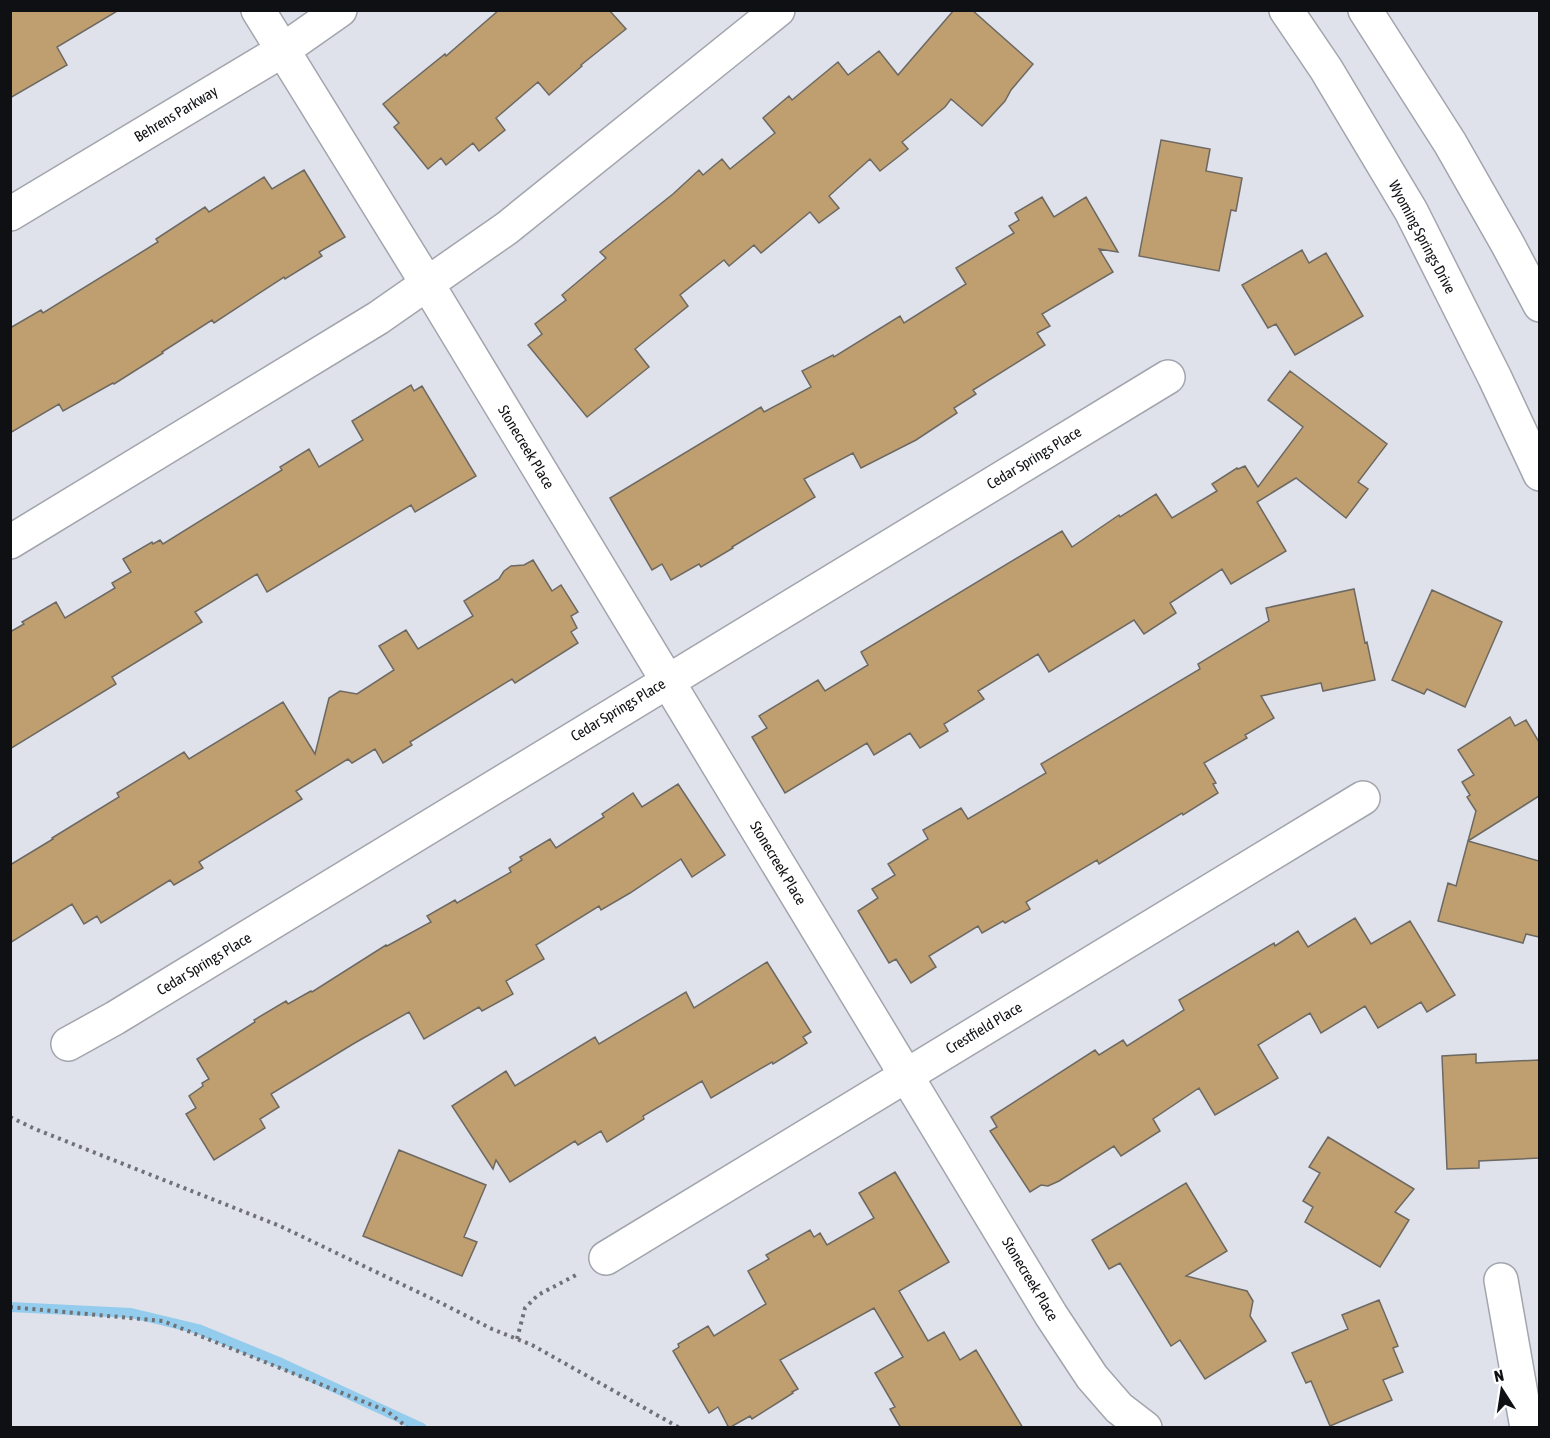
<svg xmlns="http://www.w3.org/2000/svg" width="1550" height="1438" font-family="'Asap Condensed',sans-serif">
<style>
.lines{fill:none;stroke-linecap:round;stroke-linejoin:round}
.stream{stroke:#93ccec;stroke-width:10}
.building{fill:#bf9f70;stroke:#6d6962;stroke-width:1.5}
.minor-casing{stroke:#a2a5ad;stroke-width:36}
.path{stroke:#6f7177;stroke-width:4;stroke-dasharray:3 4.5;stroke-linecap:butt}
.minor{stroke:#fff;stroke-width:33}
.labels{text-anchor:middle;stroke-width:5;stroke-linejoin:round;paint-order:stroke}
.street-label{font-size:15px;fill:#0f1013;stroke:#fff}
</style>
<rect width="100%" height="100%" fill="#dfe2eb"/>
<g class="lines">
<path class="stream" d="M 10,1307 L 131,1313 L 198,1329 L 281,1363 L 422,1428"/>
</g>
<path class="building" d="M 10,10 L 119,10 L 57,47 L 67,65 L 10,98 Z
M 499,10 L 609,10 L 626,29 L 581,65 L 582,66 L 549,95 L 538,82 L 496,118 L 505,130 L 479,151 L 473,143 L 446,165 L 441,158 L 428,169 L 394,127 L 399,123 L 383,104 L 445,54 L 446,56 Z
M 954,10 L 972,10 L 1033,64 L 1011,90 L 1005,101 L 982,126 L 951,99 L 945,107 L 902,142 L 908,149 L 880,171 L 870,159 L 829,196 L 839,208 L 819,223 L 810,212 L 761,253 L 754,245 L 729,266 L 724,260 L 680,295 L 688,306 L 635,349 L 649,367 L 587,417 L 528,345 L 542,334 L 535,324 L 566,300 L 562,295 L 606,258 L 600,252 L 673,194 L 699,170 L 703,175 L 722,159 L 730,169 L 775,133 L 763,118 L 789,96 L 792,100 L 838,62 L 848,75 L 879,51 L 898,75 Z
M 1161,140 L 1210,149 L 1206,171 L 1242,178 L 1236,211 L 1231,210 L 1219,271 L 1139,256 Z
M 304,170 L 345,237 L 319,252 L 322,256 L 285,279 L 284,277 L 214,323 L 212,320 L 162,352 L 163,353 L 114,384 L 113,383 L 63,411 L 59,404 L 10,433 L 10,328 L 41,310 L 43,313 L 158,242 L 156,239 L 205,207 L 209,212 L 264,177 L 272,189 Z
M 1042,197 L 1054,217 L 1086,197 L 1118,252 L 1099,249 L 1113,272 L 1042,314 L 1050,326 L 1037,333 L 1045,345 L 973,390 L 976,394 L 954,408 L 957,413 L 916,440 L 861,468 L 853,453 L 804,479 L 815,497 L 732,547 L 733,548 L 701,567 L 699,564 L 671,580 L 662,564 L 652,570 L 610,498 L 761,407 L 764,412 L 811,387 L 802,371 L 833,355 L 834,357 L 900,316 L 904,323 L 966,284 L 956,268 L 1014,233 L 1009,226 L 1019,220 L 1015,213 Z
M 1302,250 L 1309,263 L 1326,253 L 1363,316 L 1295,355 L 1276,324 L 1268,328 L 1242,285 Z
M 1290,371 L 1387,444 L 1358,482 L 1368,489 L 1346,518 L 1296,478 L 1257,502 L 1286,551 L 1231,584 L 1222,569 L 1170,603 L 1176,613 L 1144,634 L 1134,620 L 1049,672 L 1038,654 L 978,691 L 984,699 L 944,724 L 948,731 L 920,748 L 910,733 L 874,755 L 867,743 L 785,793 L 752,737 L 767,728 L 759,716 L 818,680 L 825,691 L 868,665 L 861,652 L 1062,531 L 1072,547 L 1119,515 L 1120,517 L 1156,494 L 1172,518 L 1217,491 L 1212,484 L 1237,468 L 1238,469 L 1245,466 L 1258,487 L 1303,427 L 1268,400 Z
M 411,385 L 414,391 L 422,386 L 476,476 L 415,512 L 411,505 L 267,592 L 257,574 L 195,612 L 202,622 L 112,677 L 116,684 L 10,749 L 10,632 L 24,624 L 22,622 L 56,602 L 65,618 L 115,588 L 112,583 L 131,572 L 123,559 L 152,542 L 153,544 L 160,540 L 163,544 L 282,470 L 280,467 L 309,449 L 319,467 L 363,440 L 352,421 Z
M 533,560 L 552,591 L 561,585 L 578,612 L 571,616 L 577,628 L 571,632 L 578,643 L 515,683 L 512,679 L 410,742 L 412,745 L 383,763 L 375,749 L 352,763 L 348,759 L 296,791 L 302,799 L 199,862 L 203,868 L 174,885 L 170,880 L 101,923 L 97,916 L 84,924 L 72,904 L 10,943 L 10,865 L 53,839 L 52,838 L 119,797 L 117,793 L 184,752 L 189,759 L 283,702 L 315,754 L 329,698 L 340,691 L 357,694 L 394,670 L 379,646 L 406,630 L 418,649 L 473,616 L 464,601 L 499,579 L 504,571 L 511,566 L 524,565 Z
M 1354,589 L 1365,643 L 1367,642 L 1375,680 L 1323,691 L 1321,683 L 1261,696 L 1274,718 L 1245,735 L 1247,738 L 1204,763 L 1216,783 L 1213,784 L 1218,793 L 1183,815 L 1182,813 L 1099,864 L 1097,860 L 1026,902 L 1030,909 L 1005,923 L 1003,921 L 982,933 L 978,926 L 929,956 L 936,967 L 911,983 L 896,959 L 889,963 L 858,911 L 878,898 L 872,889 L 895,875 L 888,864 L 928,839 L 923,830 L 961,808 L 968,819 L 1046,773 L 1041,764 L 1200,669 L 1198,664 L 1269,621 L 1266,608 Z
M 1432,590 L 1502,622 L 1465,707 L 1427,689 L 1424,694 L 1392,680 Z
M 1510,717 L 1515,726 L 1526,720 L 1539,742 L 1539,796 L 1468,841 L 1476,811 L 1467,797 L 1470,795 L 1462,782 L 1474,775 L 1458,750 Z
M 678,784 L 725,855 L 692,877 L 681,859 L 630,893 L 601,910 L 599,906 L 536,945 L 544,959 L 506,981 L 513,994 L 482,1011 L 479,1007 L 424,1039 L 409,1012 L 353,1044 L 271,1094 L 279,1107 L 260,1119 L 265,1128 L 214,1160 L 186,1114 L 196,1108 L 189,1096 L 203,1086 L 202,1083 L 209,1079 L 197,1059 L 255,1022 L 254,1020 L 286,1001 L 288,1004 L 311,991 L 312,992 L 386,945 L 387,946 L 431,922 L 427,916 L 455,900 L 457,903 L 511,872 L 509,868 L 522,860 L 520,857 L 550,839 L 556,848 L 604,817 L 602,814 L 633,793 L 642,807 Z
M 1468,841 L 1539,861 L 1539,937 L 1526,934 L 1523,943 L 1438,921 L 1448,883 L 1456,886 Z
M 1355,918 L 1371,944 L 1410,921 L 1455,995 L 1427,1012 L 1421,1002 L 1378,1028 L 1365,1006 L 1321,1033 L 1310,1013 L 1258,1045 L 1278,1078 L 1215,1115 L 1199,1088 L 1153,1119 L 1160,1131 L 1121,1156 L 1114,1146 L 1059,1181 L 1048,1186 L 1041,1185 L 1030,1192 L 990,1131 L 997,1127 L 991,1117 L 1095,1050 L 1099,1055 L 1123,1040 L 1127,1046 L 1184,1010 L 1179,1000 L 1274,943 L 1275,946 L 1298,931 L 1308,947 Z
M 767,962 L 811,1032 L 803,1037 L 807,1043 L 773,1064 L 772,1062 L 711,1098 L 702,1081 L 643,1116 L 644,1119 L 607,1142 L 601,1131 L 578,1145 L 575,1141 L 510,1182 L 496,1160 L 493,1169 L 452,1106 L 506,1071 L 515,1086 L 595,1037 L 599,1044 L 686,992 L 694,1008 Z
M 1476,1054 L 1476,1063 L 1539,1060 L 1539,1158 L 1479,1161 L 1479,1168 L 1447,1169 L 1442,1056 Z
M 1328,1137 L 1414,1189 L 1395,1212 L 1409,1220 L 1380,1267 L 1305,1222 L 1313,1207 L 1303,1201 L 1320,1173 L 1309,1167 Z
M 399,1150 L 486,1185 L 464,1237 L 477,1242 L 462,1276 L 363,1236 Z
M 895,1172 L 949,1262 L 899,1291 L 928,1341 L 944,1332 L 960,1360 L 976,1350 L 1023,1428 L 901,1428 L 890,1409 L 895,1407 L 875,1373 L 903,1357 L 874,1308 L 780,1360 L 798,1389 L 792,1392 L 793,1393 L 752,1419 L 750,1416 L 729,1428 L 718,1407 L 709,1413 L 673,1351 L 679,1347 L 678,1344 L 708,1326 L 714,1336 L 766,1304 L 748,1271 L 769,1259 L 766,1255 L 810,1230 L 814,1237 L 820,1233 L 827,1245 L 874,1218 L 859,1193 Z
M 1186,1183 L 1227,1251 L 1186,1276 L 1247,1291 L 1253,1301 L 1250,1316 L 1266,1341 L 1205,1379 L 1180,1340 L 1171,1346 L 1120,1263 L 1109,1269 L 1092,1240 Z
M 1379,1300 L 1398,1346 L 1393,1348 L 1403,1372 L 1383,1380 L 1392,1400 L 1330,1426 L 1311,1381 L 1306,1383 L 1292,1353 L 1348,1329 L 1342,1315 Z"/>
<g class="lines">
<g class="minor-casing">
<path id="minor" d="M 258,10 L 428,285 L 1051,1315 L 1092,1377 L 1119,1408 L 1145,1428
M 1286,10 L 1326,69 L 1411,211 L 1495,378 L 1540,474
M 1365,10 L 1450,143 L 1507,243 L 1540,305
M 10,214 L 283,50 L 340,10
M 10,542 L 378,318 L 507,228 L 778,10
M 68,1044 L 115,1018 L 1168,377
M 606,1258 L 1363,798
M 1501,1280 L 1527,1428"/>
</g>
<path class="path" d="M 10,1117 L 35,1129 L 280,1226 L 443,1304 L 492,1329 L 532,1345 L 680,1428
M 10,1307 L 163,1321 L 387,1411 L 408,1428
M 517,1339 L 525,1308 L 538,1295 L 578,1274"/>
<use href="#minor" class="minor"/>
</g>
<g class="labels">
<g class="street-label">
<text transform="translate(176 114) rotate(-31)" y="5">Behrens Parkway</text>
<text transform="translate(1422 237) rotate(62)" y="5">Wyoming Springs Drive</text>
<text transform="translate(526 447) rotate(59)" y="5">Stonecreek Place</text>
<text transform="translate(1034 458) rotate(-31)" y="5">Cedar Springs Place</text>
<text transform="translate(618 710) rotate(-31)" y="5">Cedar Springs Place</text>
<text transform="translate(778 863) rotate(59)" y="5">Stonecreek Place</text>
<text transform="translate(204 964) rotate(-31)" y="5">Cedar Springs Place</text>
<text transform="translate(984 1028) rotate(-31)" y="5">Crestfield Place</text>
<text transform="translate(1030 1279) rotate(59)" y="5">Stonecreek Place</text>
</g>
</g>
<rect width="1550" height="1438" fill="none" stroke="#0f1013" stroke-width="24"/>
<g transform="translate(1502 1390) rotate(348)" stroke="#ffffff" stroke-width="4.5" paint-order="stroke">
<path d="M0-4.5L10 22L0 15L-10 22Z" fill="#0f1013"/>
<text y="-9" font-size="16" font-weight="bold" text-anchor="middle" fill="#0f1013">N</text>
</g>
</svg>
